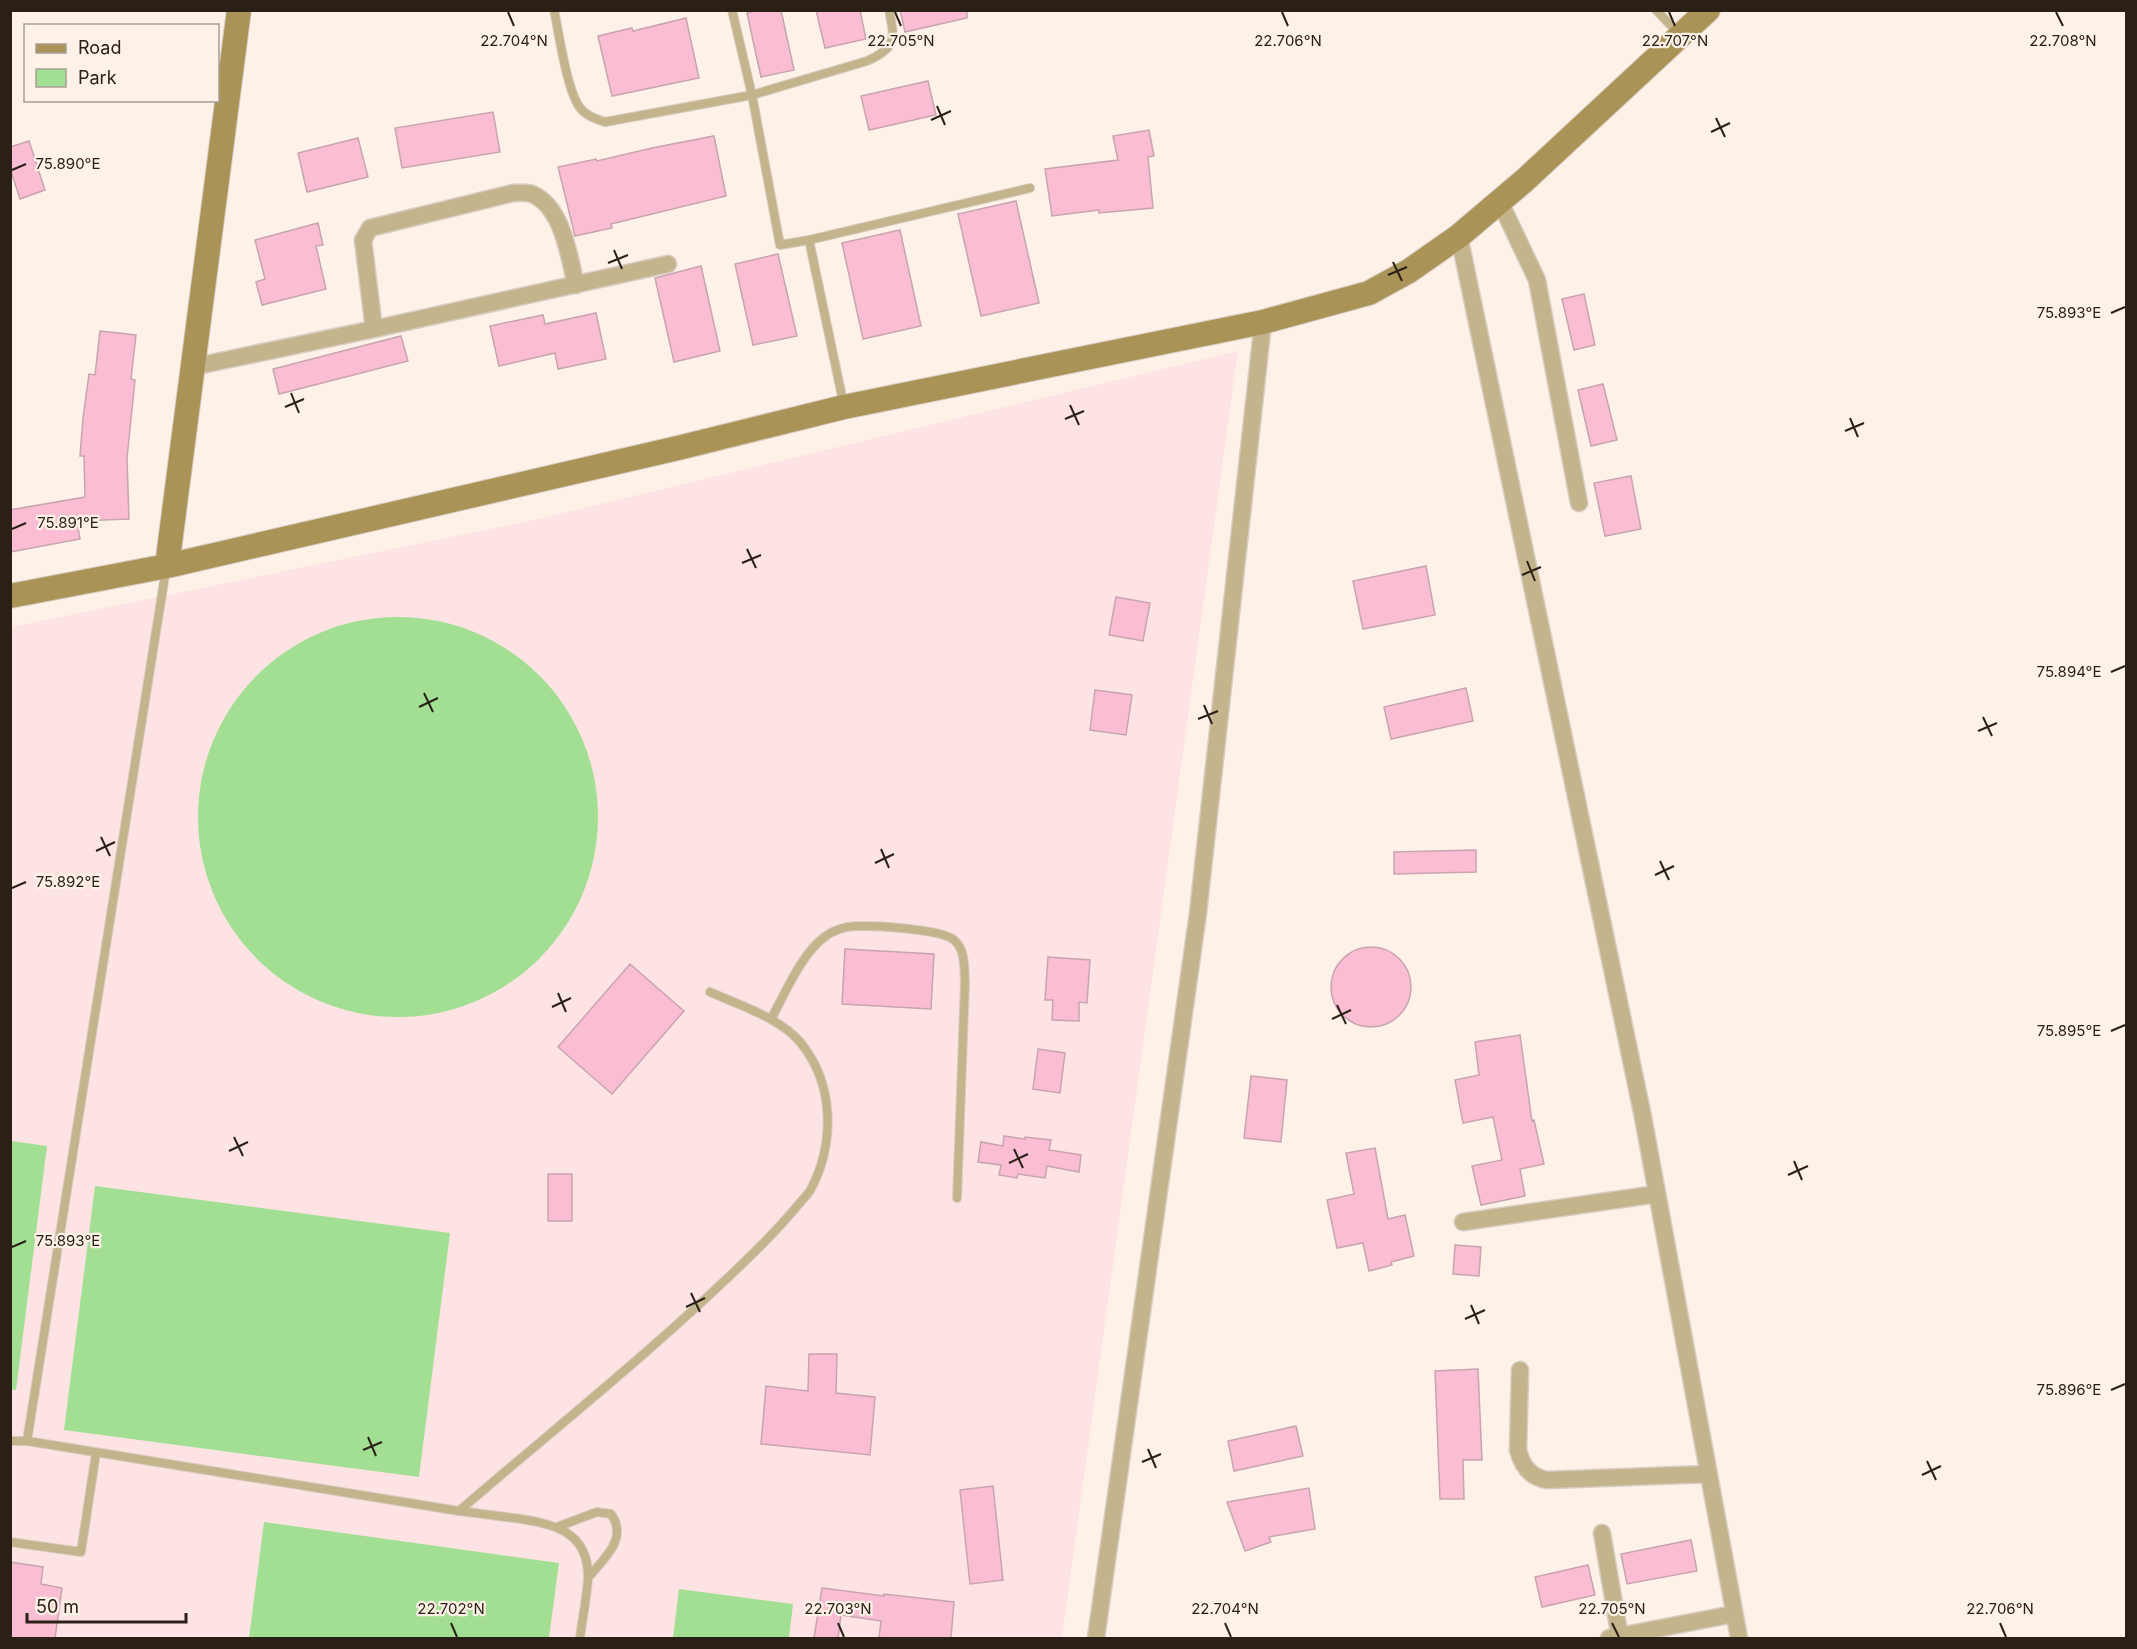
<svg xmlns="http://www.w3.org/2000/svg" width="2137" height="1649" font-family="Inter,sans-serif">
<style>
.education{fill:#fee3e4}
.green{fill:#a3df92}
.building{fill:#fabdd3;stroke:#c8a4b0;stroke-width:1.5}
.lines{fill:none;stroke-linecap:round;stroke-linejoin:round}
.lane-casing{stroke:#d8ccc2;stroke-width:10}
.street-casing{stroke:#d8ccc2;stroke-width:19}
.secondary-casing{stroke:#d8ccc2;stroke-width:26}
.lane{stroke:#c3b48c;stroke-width:8}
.street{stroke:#c3b48c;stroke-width:16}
.secondary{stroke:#aa9357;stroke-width:24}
.ticks{fill:none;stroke:#2a2016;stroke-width:2}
.ticks-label{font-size:15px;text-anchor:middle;fill:#2a2016;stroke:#fef2e8;stroke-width:4.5;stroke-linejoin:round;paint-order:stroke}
</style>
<rect width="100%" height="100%" fill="#fef2e8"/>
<path class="education" d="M 1238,351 L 1062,1638 L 11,1638 L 11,627 L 534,520 Z"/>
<path class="green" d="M198 817a200 200 0 1 1 400 0a200 200 0 1 1-400 0Z
M 11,1141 L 47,1146 L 16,1390 L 10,1389 Z
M 95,1186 L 450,1233 L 419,1477 L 64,1430 Z
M 264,1522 L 559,1563 L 549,1638 L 249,1638 Z
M 679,1589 L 793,1604 L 789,1638 L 673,1638 Z"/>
<path class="building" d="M 757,10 L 781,10 L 794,70 L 761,77 L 747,13 Z
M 816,10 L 860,10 L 866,39 L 825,48 Z
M 900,10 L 967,10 L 967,18 L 905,32 Z
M 686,18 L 699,78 L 612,96 L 598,36 L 632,28 L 633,31 Z
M 928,81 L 936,115 L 869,130 L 861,96 Z
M 493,112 L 500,152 L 402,168 L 395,128 Z
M 1149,130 L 1154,156 L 1148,157 L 1153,208 L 1099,213 L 1099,210 L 1052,216 L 1045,169 L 1118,160 L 1113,136 Z
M 714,136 L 726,196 L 611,224 L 612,228 L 575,236 L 558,167 L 596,159 L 597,161 L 652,148 Z
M 358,138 L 368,177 L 307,192 L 298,153 Z
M 29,141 L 45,190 L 20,199 L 10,168 L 10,147 Z
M 1016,201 L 1039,303 L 981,316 L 958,214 Z
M 318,223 L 323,245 L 316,246 L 326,289 L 262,305 L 256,282 L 265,279 L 255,240 Z
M 900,230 L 921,326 L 863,339 L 842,243 Z
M 778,254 L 797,336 L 753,345 L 735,264 Z
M 701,266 L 720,351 L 674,362 L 655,278 Z
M 1584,294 L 1595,345 L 1574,350 L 1562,299 Z
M 596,313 L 606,359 L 558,369 L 555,353 L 499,366 L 490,326 L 543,315 L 545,324 Z
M 100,331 L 136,335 L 131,379 L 135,380 L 127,458 L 129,519 L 77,521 L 80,539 L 10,552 L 10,510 L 85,497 L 84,456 L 80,456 L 83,418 L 89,374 L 95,375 Z
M 401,336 L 408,361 L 279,394 L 273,369 Z
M 1603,384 L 1617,440 L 1591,446 L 1578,390 Z
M 1631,476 L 1641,529 L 1605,536 L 1594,483 Z
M 1426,566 L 1435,615 L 1363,629 L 1353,581 Z
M 1116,597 L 1150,603 L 1143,641 L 1109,635 Z
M 1466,688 L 1473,721 L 1391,739 L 1384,707 Z
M 1095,690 L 1132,695 L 1126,735 L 1090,730 Z
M 1476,850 L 1476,872 L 1394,874 L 1394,852 Z
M1331 987a40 40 0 1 1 80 0a40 40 0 1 1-80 0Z
M 845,949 L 934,954 L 931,1009 L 842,1004 Z
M 1048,957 L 1090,960 L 1087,1003 L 1079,1002 L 1079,1021 L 1052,1020 L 1053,1000 L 1045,1000 Z
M 630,964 L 684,1011 L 612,1094 L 558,1047 Z
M 1520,1035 L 1532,1121 L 1534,1120 L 1544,1164 L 1520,1169 L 1525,1196 L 1481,1205 L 1472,1166 L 1502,1160 L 1493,1117 L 1463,1123 L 1455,1080 L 1479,1075 L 1475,1042 Z
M 1038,1049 L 1065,1053 L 1060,1093 L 1033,1089 Z
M 1251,1076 L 1287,1080 L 1281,1142 L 1244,1138 Z
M 1004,1136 L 1025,1139 L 1025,1137 L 1051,1140 L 1049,1150 L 1081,1155 L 1079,1172 L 1047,1166 L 1045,1178 L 1018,1174 L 1017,1178 L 999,1175 L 1001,1165 L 978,1162 L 981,1142 L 1003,1146 Z
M 1375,1148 L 1388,1219 L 1405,1215 L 1414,1256 L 1391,1262 L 1392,1265 L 1369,1271 L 1363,1243 L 1337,1248 L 1327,1200 L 1354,1194 L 1346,1153 Z
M 548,1174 L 572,1174 L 572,1221 L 548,1221 Z
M 1455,1245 L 1481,1247 L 1479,1276 L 1453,1274 Z
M 809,1354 L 837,1354 L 836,1393 L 875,1397 L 870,1455 L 761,1444 L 766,1386 L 808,1391 Z
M 1478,1369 L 1482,1460 L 1463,1460 L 1464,1499 L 1440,1499 L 1435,1371 Z
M 1296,1426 L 1303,1456 L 1234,1471 L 1228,1441 Z
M 993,1486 L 1003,1580 L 970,1584 L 960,1490 Z
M 1309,1488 L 1315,1529 L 1269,1537 L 1271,1542 L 1245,1551 L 1227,1502 Z
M 1691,1540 L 1697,1571 L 1627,1584 L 1621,1554 Z
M 10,1562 L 43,1567 L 41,1584 L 62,1588 L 55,1638 L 10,1638 Z
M 1588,1565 L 1595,1595 L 1542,1607 L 1535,1577 Z
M 822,1588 L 884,1596 L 884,1594 L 954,1602 L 951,1638 L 879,1638 L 881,1621 L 841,1615 L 838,1638 L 814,1638 Z"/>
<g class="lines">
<g class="lane-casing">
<path id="lane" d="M 554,10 C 559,33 567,93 581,109 C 587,116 596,119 605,122 L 752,95 L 867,61 C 897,47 895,39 889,10
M 732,10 L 752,95 L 780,245 L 809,240 L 1030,188
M 1656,10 L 1679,34
M 809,240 L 844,406
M 771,1019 C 785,994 802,952 826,936 C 832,931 839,929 847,927 C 865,924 942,929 954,940 C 966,950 964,969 965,983 L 957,1198
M 10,1441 L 27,1441 L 459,1511 C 553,1430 650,1353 739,1267 C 760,1247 780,1227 798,1205 C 803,1199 809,1194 812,1187 C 835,1141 834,1083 800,1042 C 780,1018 739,1005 710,992
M 27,1441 L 166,569
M 459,1511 C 477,1513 496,1516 515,1518 C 552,1524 589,1530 588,1578 C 587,1598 582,1619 580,1638
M 557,1527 L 597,1512 L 611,1514 C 629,1539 603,1559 588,1578
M 10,1542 L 81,1552 L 96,1453"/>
</g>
<g class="street-casing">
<path id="street" d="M 1500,202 L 1537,280 L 1579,503
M 1459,236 L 1643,1117 L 1739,1638
M 374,329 L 363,240 L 370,228 L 513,193 C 519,193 527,192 532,194 C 563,207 569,257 576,285
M 192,367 L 374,329 L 668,264
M 1463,1222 L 1657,1194
M 1520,1370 L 1518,1450 C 1522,1466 1530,1477 1547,1480 L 1709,1474
M 1602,1533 L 1620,1638
M 1096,1638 L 1198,913 L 1263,322
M 1609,1638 L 1734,1614"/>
</g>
<g class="secondary-casing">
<path id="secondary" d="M 167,566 L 239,10
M 10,596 L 167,566 L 678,448 L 844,407 L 1263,322 L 1369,293 L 1409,271 L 1459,236 L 1525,180 L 1708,10"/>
</g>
<use href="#lane" class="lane"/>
<use href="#street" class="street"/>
<use href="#secondary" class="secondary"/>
</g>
<path class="ticks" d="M 508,12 L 514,26M 895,12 L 901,26M 1282,12 L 1288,26M 1669,12 L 1675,26M 2056,12 L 2063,26M 937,106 L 945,125M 1716,118 L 1725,137M 931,120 L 951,111M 1711,132 L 1730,123M 12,170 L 26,164M 614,250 L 622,269M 1393,262 L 1402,281M 608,263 L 628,255M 1388,275 L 1407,267M 2111,313 L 2125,307M 291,393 L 299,413M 1070,405 L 1079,425M 285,407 L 304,399M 1850,418 L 1858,437M 1065,419 L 1084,411M 1845,431 L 1864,423M 12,529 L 26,523M 747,549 L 756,568M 1527,561 L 1535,581M 742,563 L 761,555M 1522,575 L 1541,567M 2111,672 L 2125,666M 424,693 L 433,712M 1204,705 L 1212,724M 419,707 L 438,698M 1983,717 L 1992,736M 1198,719 L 1218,711M 1978,731 L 1997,723M 101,837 L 110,856M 881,849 L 889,868M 96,851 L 115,842M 1660,861 L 1669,880M 875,863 L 894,854M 1655,875 L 1674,866M 12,888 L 26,882M 558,993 L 566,1012M 1337,1005 L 1346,1024M 552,1007 L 571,998M 1332,1019 L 1351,1010M 2111,1031 L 2125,1025M 234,1137 L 243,1156M 1014,1149 L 1023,1168M 229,1151 L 248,1142M 1794,1161 L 1802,1180M 1009,1163 L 1028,1154M 1788,1175 L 1808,1166M 12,1247 L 26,1241M 691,1293 L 700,1312M 1471,1305 L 1479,1324M 686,1307 L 705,1298M 1465,1319 L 1485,1310M 2111,1390 L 2125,1384M 368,1437 L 376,1456M 1148,1449 L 1156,1468M 363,1450 L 382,1442M 1927,1461 L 1936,1480M 1142,1462 L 1161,1454M 1922,1475 L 1941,1466M 451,1623 L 457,1637M 838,1623 L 844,1637M 1225,1623 L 1231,1637M 1612,1623 L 1619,1637M 2000,1623 L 2006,1637"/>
<g class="ticks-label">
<text x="514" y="46">22.704°N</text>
<text x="901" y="46">22.705°N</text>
<text x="1288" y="46">22.706°N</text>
<text x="1675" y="46">22.707°N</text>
<text x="2063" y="46">22.708°N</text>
<text x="68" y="169">75.890°E</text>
<text x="2069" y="318">75.893°E</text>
<text x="68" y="528">75.891°E</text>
<text x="2069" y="677">75.894°E</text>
<text x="68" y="887">75.892°E</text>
<text x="2069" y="1036">75.895°E</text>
<text x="68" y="1246">75.893°E</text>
<text x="2069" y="1395">75.896°E</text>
<text x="451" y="1614">22.702°N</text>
<text x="838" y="1614">22.703°N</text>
<text x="1225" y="1614">22.704°N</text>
<text x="1612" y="1614">22.705°N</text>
<text x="2000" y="1614">22.706°N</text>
</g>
<rect width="2137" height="1649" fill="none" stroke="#2a2016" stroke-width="24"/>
<rect x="24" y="24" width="195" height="78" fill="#fef2e8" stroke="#a99e94" stroke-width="1.5"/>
<rect x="36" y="44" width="30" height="9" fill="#aa9357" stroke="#a99e94" stroke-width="1.5"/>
<text x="78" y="54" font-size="18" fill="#2a2016">Road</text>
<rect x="36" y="69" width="30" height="18" fill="#a3df92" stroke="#a99e94" stroke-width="1.5"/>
<text x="78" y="84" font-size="18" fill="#2a2016">Park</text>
<path d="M27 1613v9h159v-9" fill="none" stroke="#2a2016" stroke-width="3"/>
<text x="36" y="1613" font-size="18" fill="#2a2016" stroke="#fef2e8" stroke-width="4.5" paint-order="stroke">50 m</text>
</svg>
